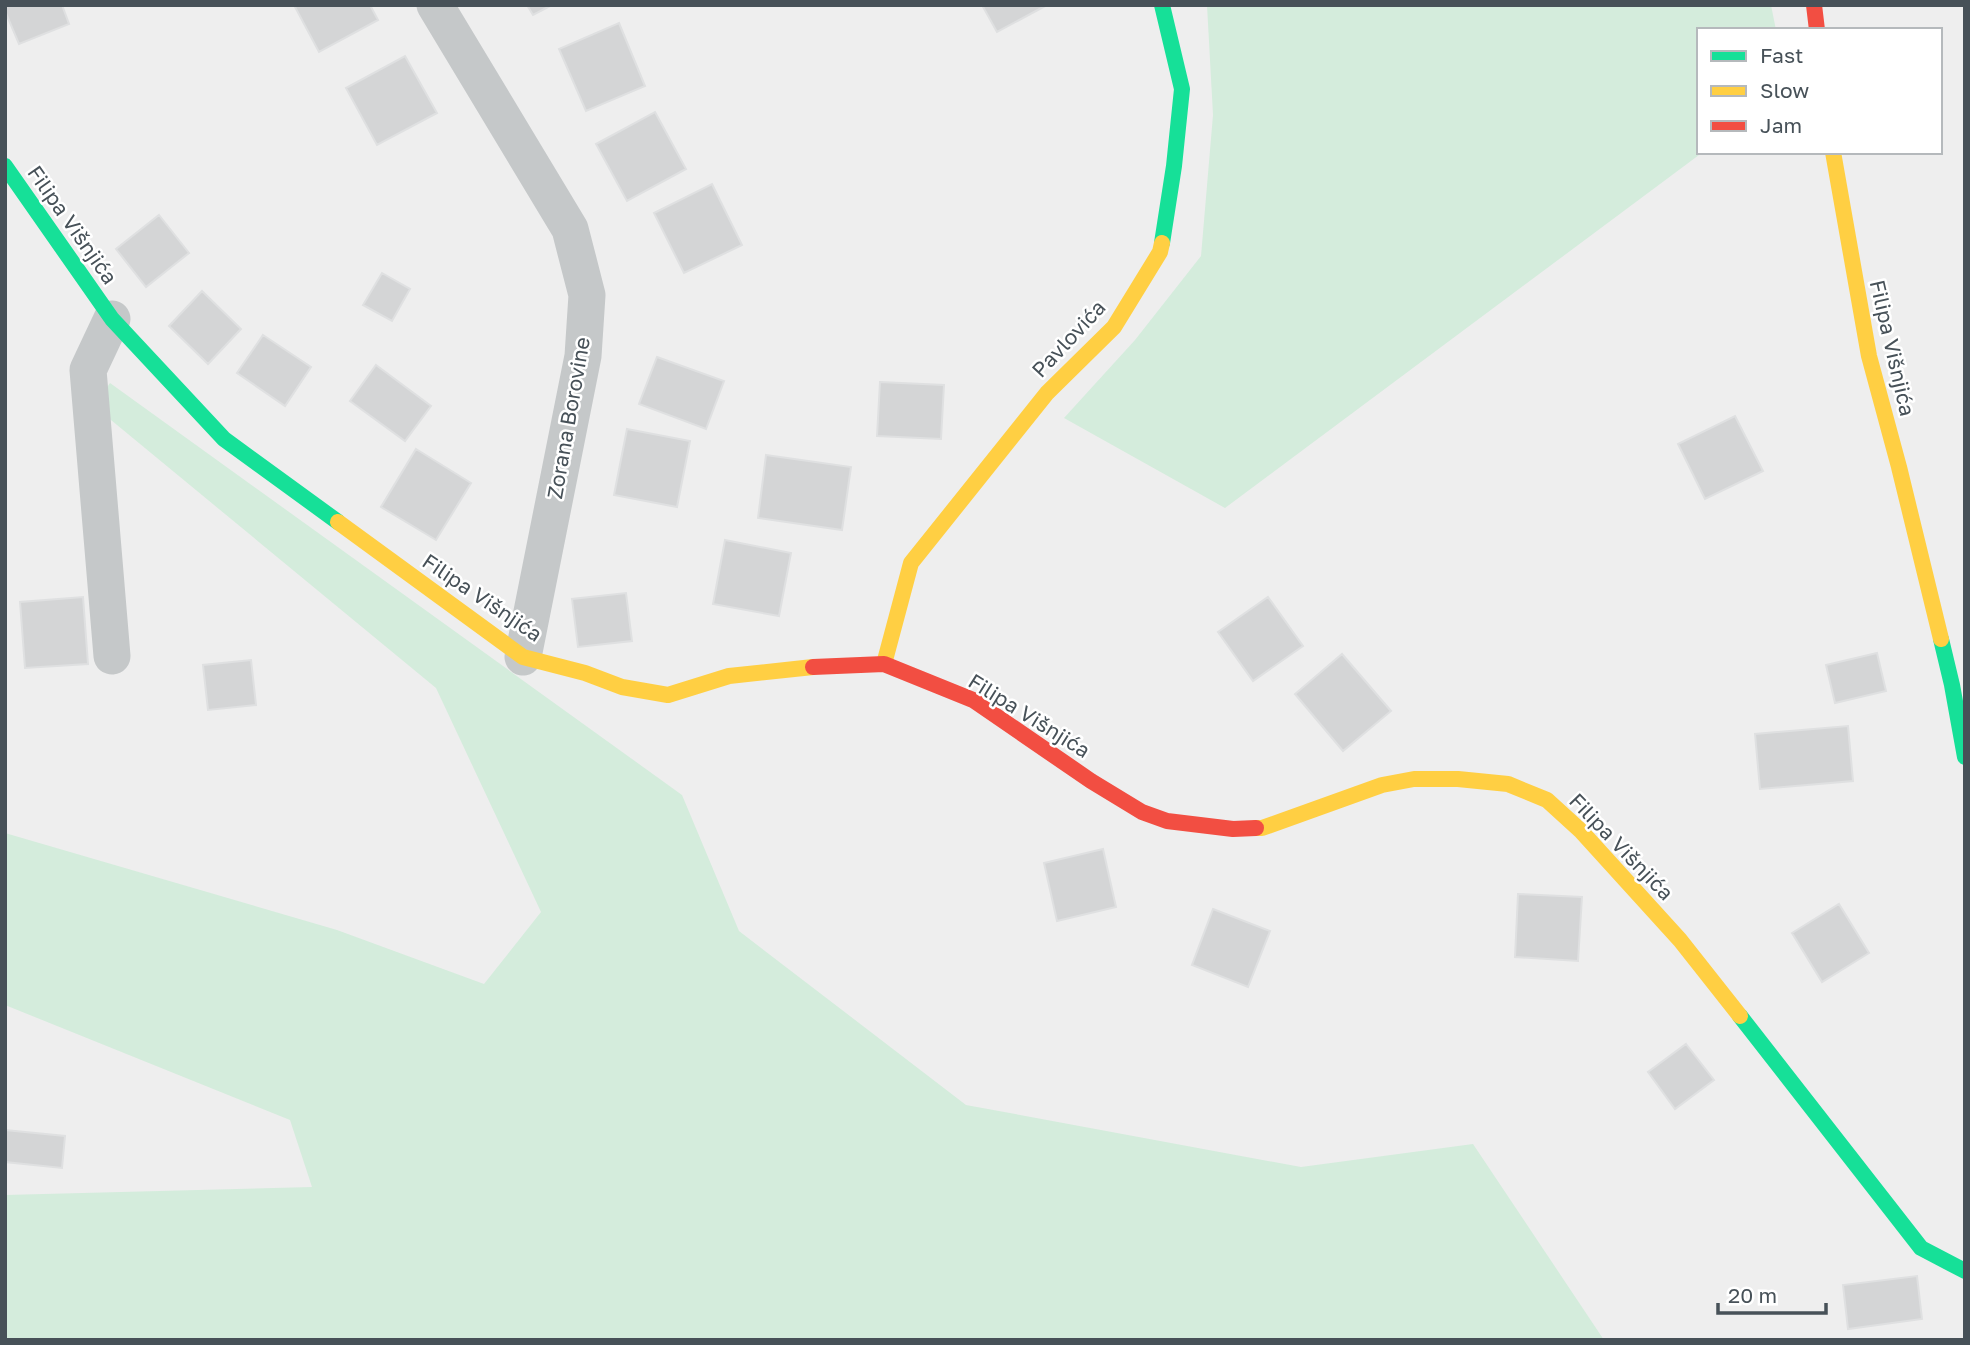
<svg xmlns="http://www.w3.org/2000/svg" width="1970" height="1345" font-family="'Golos Text',sans-serif">
<style>
.green{fill:#d4ecdc}
.building{fill:#d4d5d6;stroke:#dfe0e1;stroke-width:2}
.lines{fill:none;stroke-linecap:round;stroke-linejoin:round}
.street{stroke:#c5c8c9;stroke-width:37}
.fast{stroke:#16e098;stroke-width:16}
.slow{stroke:#ffcf43;stroke-width:16}
.jam{stroke:#f24e42;stroke-width:16}
.labels{text-anchor:middle;stroke-width:5;stroke-linejoin:round;paint-order:stroke}
.street-label{font-size:21px;fill:#475158;stroke:#fff}
</style>
<rect width="100%" height="100%" fill="#eee"/>
<path class="green" d="M 1207,5 L 1771,5 L 1776,30 L 1699,30 L 1699,152 L 1703,152 L 1225,508 L 1064,418 L 1135,340 L 1201,256 L 1213,115 Z
M 110,383 L 682,795 L 739,931 L 966,1105 L 1301,1167 L 1473,1144 L 1604,1340 L 5,1340 L 5,1195 L 312,1187 L 290,1120 L 5,1005 L 5,833 L 337,930 L 484,984 L 541,912 L 436,688 L 94,406 Z"/>
<path class="building" d="M 5,5 L 62,5 L 69,24 L 19,44 L 5,11 Z
M 294,5 L 370,5 L 378,20 L 319,52 Z
M 527,5 L 552,5 L 533,15 Z
M 982,5 L 1047,5 L 997,32 Z
M 619,23 L 645,86 L 586,111 L 559,49 Z
M 405,56 L 437,113 L 377,145 L 346,88 Z
M 655,112 L 686,169 L 627,201 L 596,144 Z
M 712,184 L 742,245 L 684,273 L 654,213 Z
M 159,215 L 189,253 L 146,287 L 116,249 Z
M 382,273 L 410,289 L 392,321 L 363,305 Z
M 202,291 L 241,329 L 208,364 L 169,326 Z
M 263,335 L 311,367 L 285,406 L 237,373 Z
M 657,357 L 724,381 L 706,429 L 639,404 Z
M 376,365 L 431,406 L 405,441 L 350,401 Z
M 880,382 L 944,385 L 941,439 L 877,436 Z
M 1735,416 L 1763,471 L 1705,499 L 1678,444 Z
M 627,429 L 690,441 L 677,507 L 614,495 Z
M 416,449 L 471,483 L 436,540 L 381,507 Z
M 766,455 L 851,467 L 842,530 L 758,518 Z
M 725,540 L 791,553 L 779,616 L 713,604 Z
M 626,593 L 632,641 L 578,647 L 572,599 Z
M 83,597 L 88,664 L 25,668 L 20,602 Z
M 1268,597 L 1303,646 L 1253,681 L 1218,632 Z
M 1877,653 L 1886,691 L 1835,703 L 1826,665 Z
M 1342,654 L 1391,711 L 1343,751 L 1295,694 Z
M 251,660 L 256,705 L 208,710 L 203,665 Z
M 1848,726 L 1853,781 L 1760,789 L 1755,734 Z
M 1103,849 L 1116,907 L 1057,921 L 1044,863 Z
M 1518,894 L 1582,897 L 1578,961 L 1515,957 Z
M 1839,904 L 1869,953 L 1822,982 L 1792,933 Z
M 1213,909 L 1270,931 L 1248,987 L 1192,965 Z
M 1686,1044 L 1714,1080 L 1675,1109 L 1648,1072 Z
M 5,1130 L 65,1136 L 62,1168 L 5,1162 Z
M 1917,1276 L 1922,1319 L 1848,1329 L 1843,1285 Z"/>
<g class="lines">
<path class="street" d="M 435,5 L 570,229 L 587,295 L 583,356 L 523,657
M 112,319 L 88,370 L 112,656"/>
<path class="fast" d="M 5,166 L 112,319 L 224,439 L 338,522
M 1162,243 L 1174,166 L 1182,89 L 1162,5
M 1941,639 L 1952,685 L 1965,757
M 1740,1016 L 1921,1248 L 1965,1271"/>
<path class="slow" d="M 1833,152 L 1869,356 L 1899,467 L 1941,639
M 338,522 L 523,657 L 585,673 L 622,687 L 668,695 L 729,676 L 813,667
M 884,664 L 911,563 L 1047,393 L 1114,327 L 1160,252 L 1162,243
M 1256,828 L 1262,828 L 1382,785 L 1414,779 L 1458,779 L 1508,784 L 1547,800 L 1581,831 L 1680,940 L 1740,1016"/>
<path class="jam" d="M 1814,5 L 1817,30
M 813,667 L 884,664 L 973,700 L 1091,781 L 1142,812 L 1167,821 L 1233,829 L 1256,828"/>
</g>
<g class="labels">
<g class="street-label">
<text transform="translate(72 225) rotate(55)" y="7">Filipa Višnjića</text>
<text transform="translate(1069 339) rotate(-47)" y="7">Pavlovića</text>
<text transform="translate(1892 348) rotate(77)" y="7">Filipa Višnjića</text>
<text transform="translate(569 418) rotate(-80)" y="7">Zorana Borovine</text>
<text transform="translate(482 598) rotate(34)" y="7">Filipa Višnjića</text>
<text transform="translate(1029 716) rotate(32)" y="7">Filipa Višnjića</text>
<text transform="translate(1621 847) rotate(46)" y="7">Filipa Višnjića</text>
</g>
</g>
<rect width="1970" height="1345" fill="none" stroke="#475158" stroke-width="14"/>
<rect x="1697" y="28" width="245" height="126" fill="#ffffff" stroke="#b5b9bc" stroke-width="2"/>
<rect x="1711" y="51" width="35" height="10" fill="#16e098" stroke="#b5b9bc" stroke-width="2"/>
<text x="1760" y="63" font-size="21" fill="#475158">Fast</text>
<rect x="1711" y="86" width="35" height="10" fill="#ffcf43" stroke="#b5b9bc" stroke-width="2"/>
<text x="1760" y="98" font-size="21" fill="#475158">Slow</text>
<rect x="1711" y="121" width="35" height="10" fill="#f24e42" stroke="#b5b9bc" stroke-width="2"/>
<text x="1760" y="133" font-size="21" fill="#475158">Jam</text>
<path d="M1718 1303v10h108v-10" fill="none" stroke="#475158" stroke-width="3.5"/>
<text x="1728" y="1303" font-size="21" fill="#475158" stroke="#ffffff" stroke-width="5" paint-order="stroke">20 m</text>
</svg>
